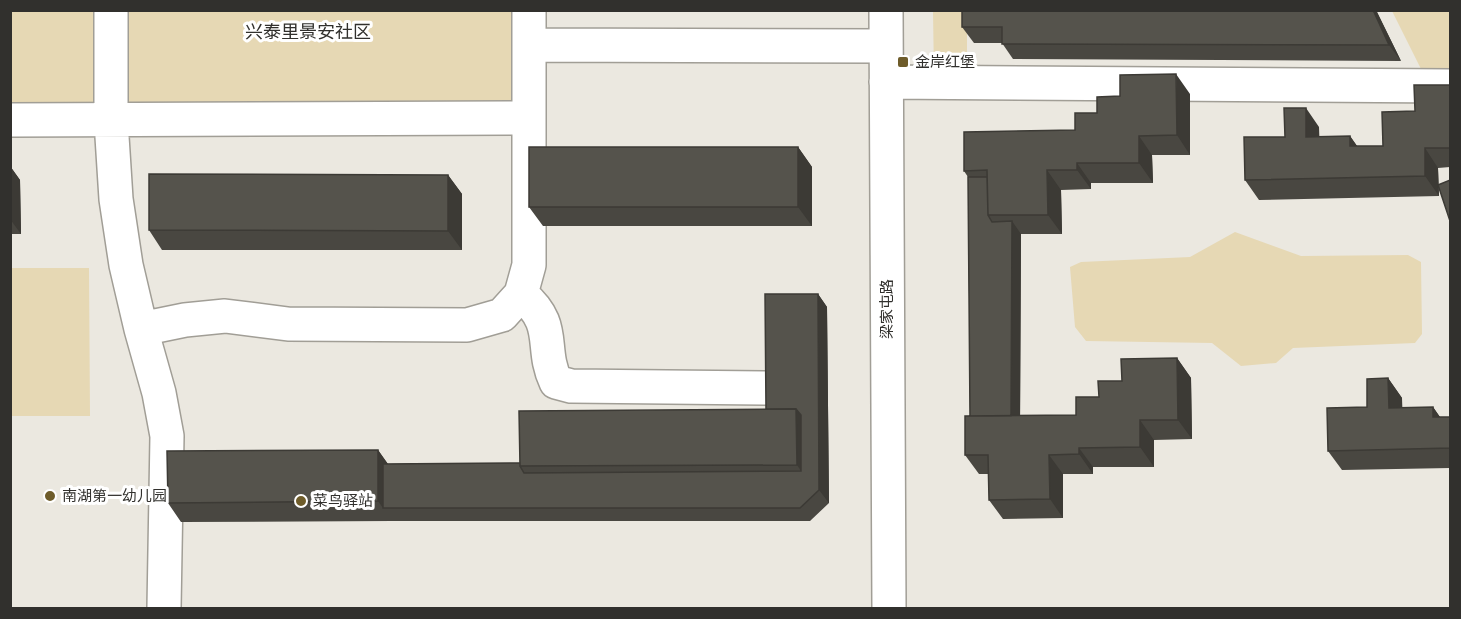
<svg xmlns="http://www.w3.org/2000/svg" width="1461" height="619" font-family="'Varela Round','Noto Sans SC',sans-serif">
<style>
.green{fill:#e6d8b4}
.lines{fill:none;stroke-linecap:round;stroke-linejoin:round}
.minor-casing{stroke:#a19e96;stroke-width:36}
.minor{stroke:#fff;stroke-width:33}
.wall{fill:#494741}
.shaded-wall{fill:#3c3a35}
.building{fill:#55534c;stroke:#3c3a35;stroke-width:1.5}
.poi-dot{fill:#6e5c2a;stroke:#fff;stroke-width:2}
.labels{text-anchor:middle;stroke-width:6;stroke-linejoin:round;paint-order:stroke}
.poi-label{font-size:15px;fill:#31302d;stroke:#fff;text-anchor:start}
.street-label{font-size:15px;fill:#31302d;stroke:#fff}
.quarter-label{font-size:18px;fill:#31302d;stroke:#fff}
</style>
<rect width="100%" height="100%" fill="#ebe8e0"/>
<path class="green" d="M 11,11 L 105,11 L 104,114 L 11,113 Z
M 118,11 L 524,11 L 524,115 L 118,115 Z
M 933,11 L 967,11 L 967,77 L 934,77 Z
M 1392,11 L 1450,11 L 1450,81 L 1427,81 Z
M 1235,232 L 1301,256 L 1408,255 L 1421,262 L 1422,334 L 1415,343 L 1293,348 L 1276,363 L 1241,366 L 1212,343 L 1086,341 L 1075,327 L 1070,267 L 1081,262 L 1190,257 Z
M 10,268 L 89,268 L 90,416 L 11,416 Z"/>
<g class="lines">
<g class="minor-casing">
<path id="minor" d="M 111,10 L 111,121 L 116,199 L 126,265 L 141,329 L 159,393 L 167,436 L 164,608
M 886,10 L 889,608
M 529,45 L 886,46
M 886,82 L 1450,86
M 10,120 L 529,118
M 521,294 C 559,326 539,346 556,382 L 571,386 L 768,388
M 141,329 L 185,320 L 225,316 L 288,324 L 467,325 L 502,315 L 521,294 L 529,265 L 529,10"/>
</g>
<use href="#minor" class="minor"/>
</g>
<path class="wall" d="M 1376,10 L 1401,61 L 1013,59 L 1002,43 L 974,43 L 962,27 Z
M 1450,85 L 1450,167 L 1438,168 L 1439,196 L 1259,200 L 1245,180 L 1285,137 L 1319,127 L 1319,137 L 1350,136 L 1357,146 L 1383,146 Z
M 1190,94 L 1190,155 L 1152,155 L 1153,183 L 1091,183 L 1091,189 L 1061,190 L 1062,234 L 1021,234 L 1020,416 L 1076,415 L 1099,397 L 1122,381 L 1177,358 L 1191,378 L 1192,439 L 1154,440 L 1154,467 L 1093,467 L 1093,474 L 1063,474 L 1063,518 L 1003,519 L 989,500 L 989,474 L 979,474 L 965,455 L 970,416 L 968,177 L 964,171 L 1075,130 L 1097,113 Z
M 798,147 L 812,167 L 812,226 L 543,226 L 529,207 Z
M 10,166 L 20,180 L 21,234 L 10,234 Z
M 448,175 L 462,194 L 462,250 L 162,250 L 149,230 Z
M 818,294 L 827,307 L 829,503 L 810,521 L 392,521 L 181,522 L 168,503 L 378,450 L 388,464 L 520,463 L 766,409 Z
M 1388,378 L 1402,398 L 1402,407 L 1433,407 L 1440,417 L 1450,417 L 1450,468 L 1342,470 L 1328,451 L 1367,407 Z"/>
<path class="shaded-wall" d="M 1373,10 L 1376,10 L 1401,61 L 1389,45 Z
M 1176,74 L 1190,94 L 1190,155 L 1177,135 Z
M 1306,108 L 1319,127 L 1320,156 L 1306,137 Z
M 1139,136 L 1152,155 L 1153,183 L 1139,163 Z
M 1350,136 L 1364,156 L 1350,146 Z
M 798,147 L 812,167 L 812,226 L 798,207 Z
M 1425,148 L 1438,168 L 1439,196 L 1425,176 Z
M 1077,163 L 1091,183 L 1091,189 L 1077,170 Z
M 10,166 L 20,180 L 21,234 L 10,219 Z
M 1047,170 L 1061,190 L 1062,234 L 1048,215 Z
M 448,175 L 462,194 L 462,250 L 448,231 Z
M 1012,221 L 1021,234 L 1020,435 L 1011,422 Z
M 818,294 L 827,307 L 829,503 L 819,490 Z
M 1177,358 L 1191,378 L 1192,439 L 1178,420 Z
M 1388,378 L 1402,398 L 1403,427 L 1389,408 Z
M 1433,407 L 1446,426 L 1433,417 Z
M 796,409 L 810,428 L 810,484 L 797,465 Z
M 1140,420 L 1154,440 L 1154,467 L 1140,447 Z
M 1079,448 L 1093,467 L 1093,474 L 1079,454 Z
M 378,450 L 392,470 L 383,508 L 378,501 Z
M 1049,455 L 1063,474 L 1063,518 L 1050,499 Z"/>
<path class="building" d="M 962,10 L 1373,10 L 1389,45 L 1002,44 L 1002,27 L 962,27 Z
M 1176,74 L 1177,135 L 1139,136 L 1139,163 L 1077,163 L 1077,170 L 1047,170 L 1048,215 L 988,215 L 987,170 L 964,171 L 964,132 L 1075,130 L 1075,113 L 1097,113 L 1097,97 L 1120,96 L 1120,75 Z
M 1414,85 L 1450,85 L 1450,148 L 1425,148 L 1425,176 L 1245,180 L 1244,137 L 1285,137 L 1284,108 L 1306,108 L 1306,137 L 1350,136 L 1350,146 L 1383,146 L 1382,112 L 1415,111 Z
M 529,147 L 798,147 L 798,207 L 529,207 Z
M 149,174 L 448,175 L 448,231 L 149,230 Z
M 968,177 L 987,177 L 988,215 L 992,222 L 1012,221 L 1011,416 L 970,416 Z
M 1450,180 L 1450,221 L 1438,185 Z
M 765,294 L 818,294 L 819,490 L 800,508 L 383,508 L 383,464 L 520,463 L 520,466 L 524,473 L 801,471 L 801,415 L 796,409 L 766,409 Z
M 1177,358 L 1178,420 L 1140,420 L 1140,447 L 1079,448 L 1079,454 L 1049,455 L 1050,499 L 989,500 L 988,455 L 965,455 L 965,416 L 1076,415 L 1076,397 L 1099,397 L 1098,381 L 1122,381 L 1121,359 Z
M 1388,378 L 1389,408 L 1433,407 L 1433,417 L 1450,417 L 1450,448 L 1328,451 L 1327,408 L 1367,407 L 1367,379 Z
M 796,409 L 797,465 L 520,466 L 519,411 Z
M 378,450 L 378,501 L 168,503 L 167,451 Z"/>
<g class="poi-dot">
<rect x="897" y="56" width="12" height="12" rx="3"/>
<circle cx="50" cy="496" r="6"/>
<circle cx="301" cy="501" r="6"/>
</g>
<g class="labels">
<g class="poi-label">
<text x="915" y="67">金岸红堡</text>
<text x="62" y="501">南湖第一幼儿园</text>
<text x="313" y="506">菜鸟驿站</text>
</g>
<g class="street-label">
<text transform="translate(887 309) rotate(-90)" y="5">梁家屯路</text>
</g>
<g class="quarter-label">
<text x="308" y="38">兴泰里景安社区</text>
</g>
</g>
<rect width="1461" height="619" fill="none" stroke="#31302d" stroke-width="24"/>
</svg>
